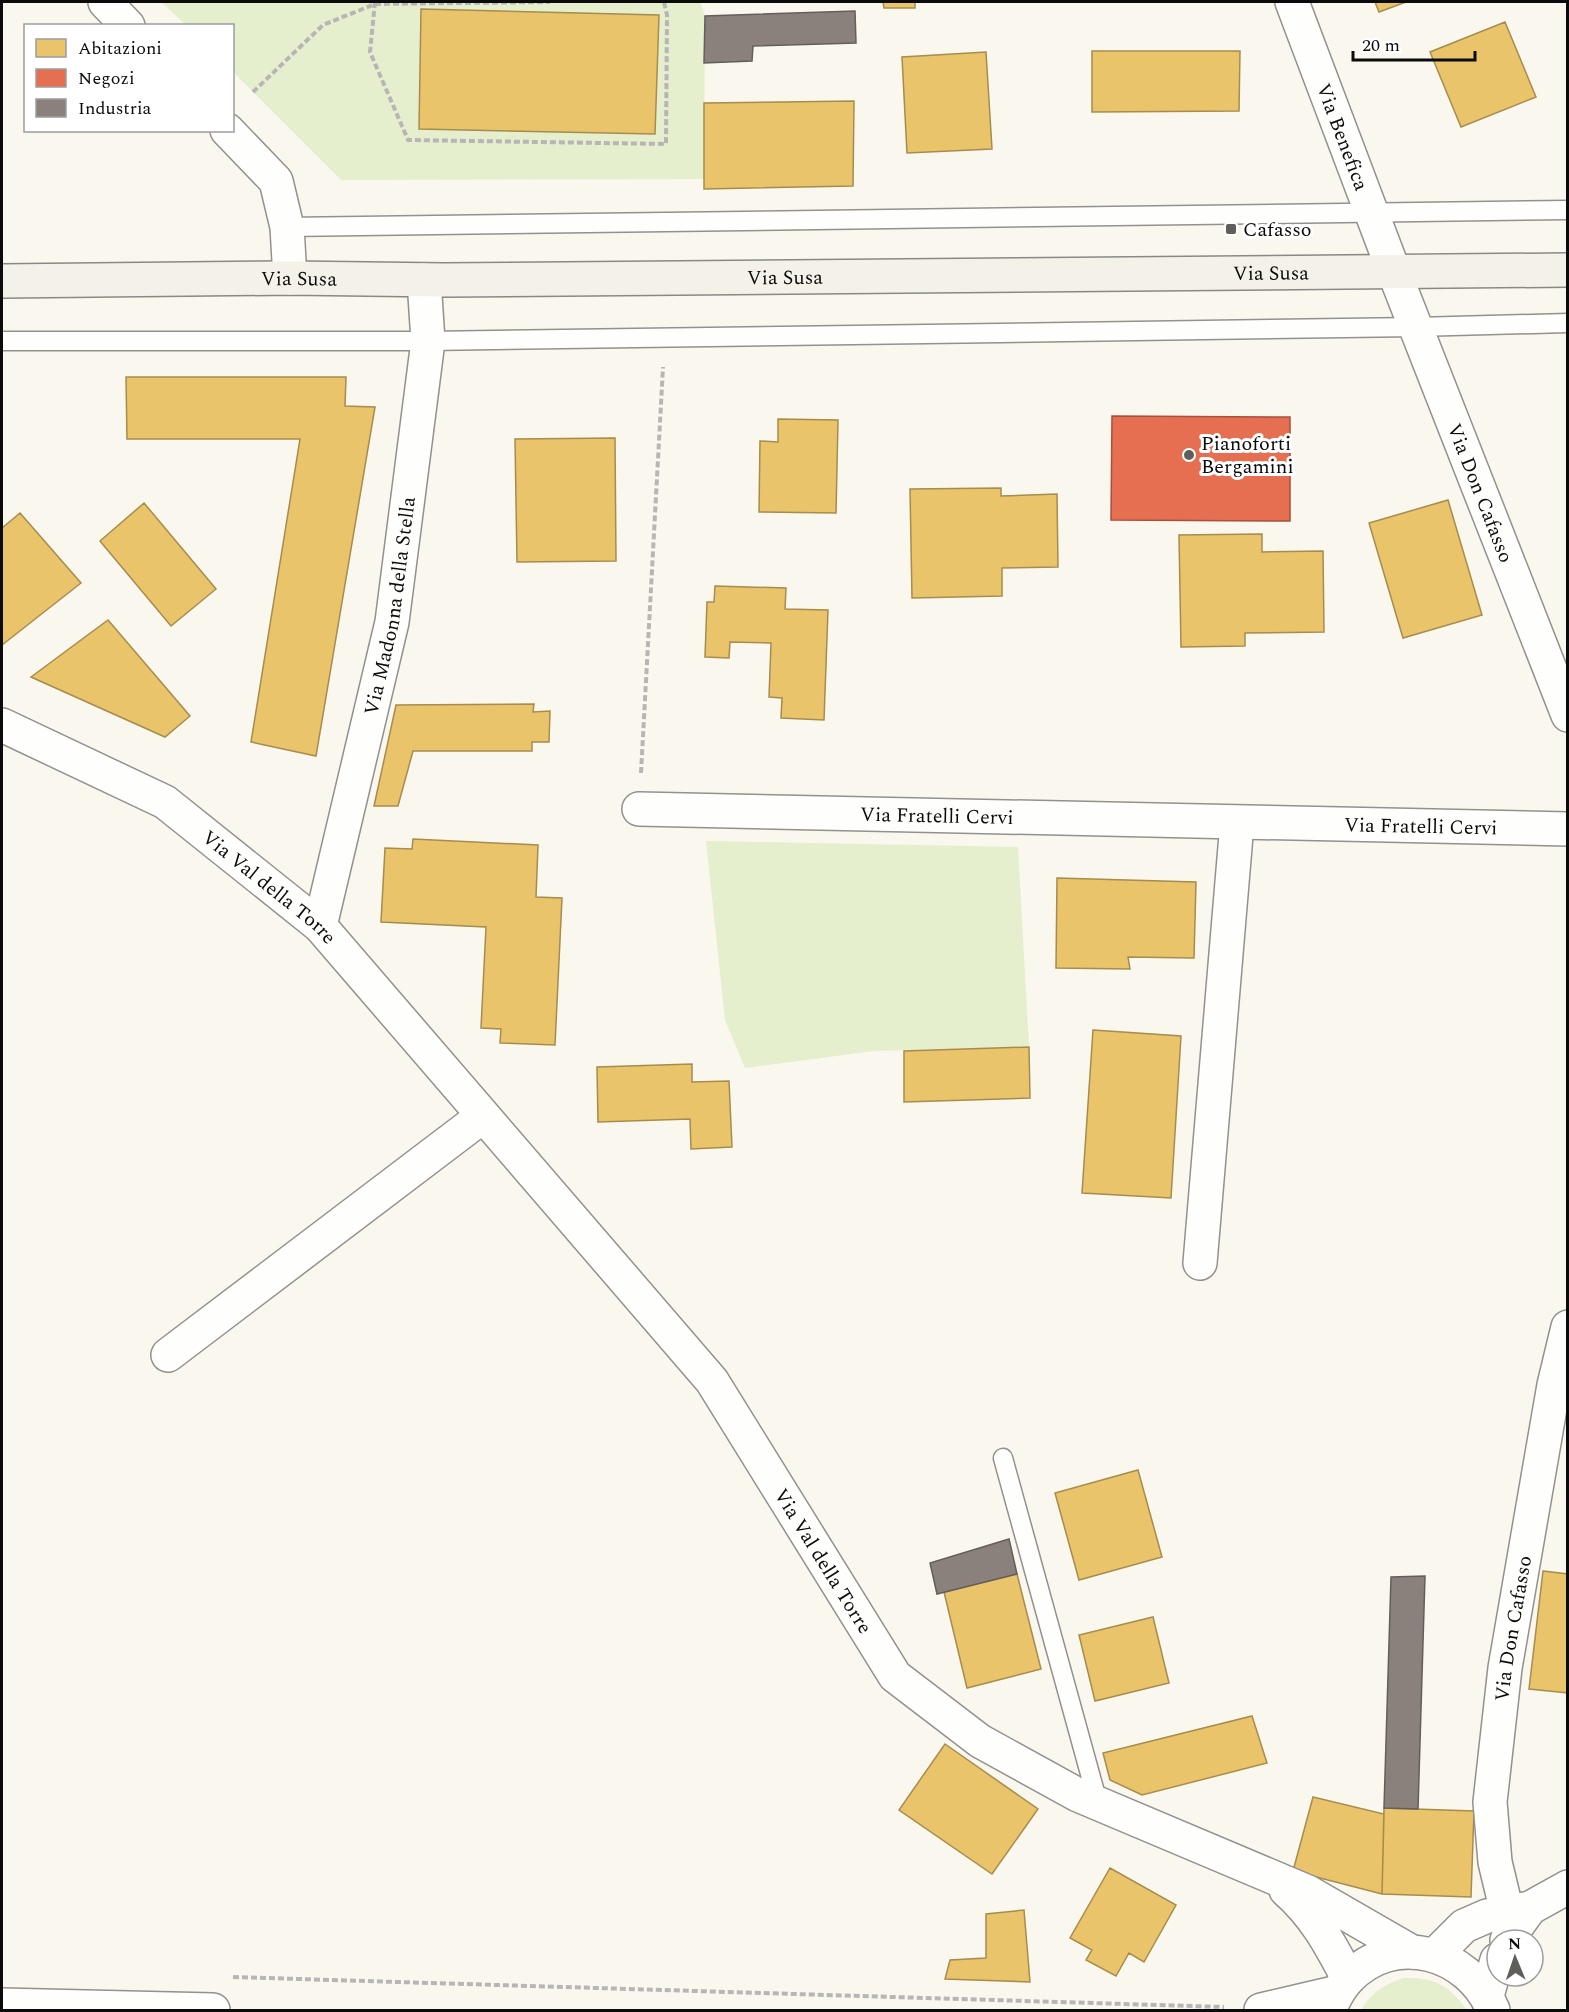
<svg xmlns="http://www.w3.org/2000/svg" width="1569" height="2012" font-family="Spectral,serif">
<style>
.green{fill:#e5efce}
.homes{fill:#e9c46a;stroke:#a68c4e;stroke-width:1.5}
.shops{fill:#e76f51;stroke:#a5513c;stroke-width:1.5}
.industry{fill:#8a817c;stroke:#645e5a;stroke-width:1.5}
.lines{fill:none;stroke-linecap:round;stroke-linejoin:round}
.service-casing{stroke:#93918e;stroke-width:21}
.minor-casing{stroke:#93918e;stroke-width:36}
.tertiary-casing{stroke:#93918e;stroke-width:36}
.secondary-casing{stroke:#898884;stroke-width:36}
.path{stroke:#b7b6b5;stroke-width:4;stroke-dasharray:6 3;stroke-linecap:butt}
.service{stroke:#fefefd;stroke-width:18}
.minor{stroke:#fefefd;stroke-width:33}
.tertiary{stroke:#fefefd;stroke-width:33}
.secondary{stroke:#f4f2e8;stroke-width:33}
.poi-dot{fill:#5f5e5b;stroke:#fff;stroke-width:2}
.labels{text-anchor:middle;stroke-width:6;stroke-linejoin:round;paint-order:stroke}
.street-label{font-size:20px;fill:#0b0b0b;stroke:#fff}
.poi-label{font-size:20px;fill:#0b0b0b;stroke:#fff;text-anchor:start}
</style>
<rect width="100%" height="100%" fill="#faf7ef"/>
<path class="green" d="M 161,2 L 700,2 L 705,16 L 704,179 L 341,180 L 233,72 L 232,26 L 186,25 Z
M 706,841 L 1018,847 L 1029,1047 L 874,1051 L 745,1068 L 725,1020 Z
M 1403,1978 C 1435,1977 1449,1985 1467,2010 L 1361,2010 C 1373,1991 1382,1986 1403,1978 Z"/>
<path class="homes" d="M 883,2 L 915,2 L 915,8 L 884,8 Z
M 1375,2 L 1406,2 L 1379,12 Z
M 421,9 L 659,15 L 655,134 L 419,129 Z
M 1505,22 L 1536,97 L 1461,127 L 1430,52 Z
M 1092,51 L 1240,51 L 1239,111 L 1092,112 Z
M 986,52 L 992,149 L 907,153 L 902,57 Z
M 854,101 L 853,186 L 704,189 L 704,103 Z
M 126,377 L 346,377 L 345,406 L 375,407 L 316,756 L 251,742 L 300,439 L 127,439 Z
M 778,419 L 838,420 L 836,513 L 759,512 L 760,441 L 778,442 Z
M 615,438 L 616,561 L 517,562 L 515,439 Z
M 1001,488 L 1001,496 L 1057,494 L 1058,567 L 1002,568 L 1002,596 L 912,598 L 910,489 Z
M 1448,500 L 1482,615 L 1403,638 L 1369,523 Z
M 144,503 L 216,589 L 171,626 L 100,541 Z
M 20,513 L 81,583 L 2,645 L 2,528 Z
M 1262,534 L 1262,552 L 1323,551 L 1324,632 L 1245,633 L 1245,646 L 1181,647 L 1179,535 Z
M 715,586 L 786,588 L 785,609 L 828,610 L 824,720 L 781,718 L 782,698 L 769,697 L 771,643 L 730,642 L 729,658 L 705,657 L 707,602 L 714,602 Z
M 108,620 L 190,716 L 165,737 L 31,677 Z
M 534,704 L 533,712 L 550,711 L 549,742 L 532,742 L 532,751 L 413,751 L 398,806 L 374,806 L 396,705 Z
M 413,839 L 538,845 L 536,897 L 562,898 L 555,1045 L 500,1043 L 501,1029 L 481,1028 L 486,927 L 381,922 L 385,848 L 412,849 Z
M 1057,878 L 1196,882 L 1194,958 L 1128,957 L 1130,969 L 1056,968 Z
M 1093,1030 L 1181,1036 L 1171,1198 L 1082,1193 Z
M 1029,1047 L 1030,1098 L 904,1102 L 904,1051 Z
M 692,1064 L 692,1082 L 729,1081 L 732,1147 L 691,1149 L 690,1119 L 598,1122 L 597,1067 Z
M 1138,1470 L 1162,1557 L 1079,1580 L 1055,1493 Z
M 1543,1571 L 1568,1574 L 1568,1693 L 1529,1689 Z
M 1017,1574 L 1041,1669 L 967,1688 L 944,1592 Z
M 1153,1617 L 1169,1683 L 1095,1701 L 1079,1635 Z
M 1252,1716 L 1267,1763 L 1142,1795 L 1110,1780 L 1103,1753 Z
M 945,1744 L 1038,1809 L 992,1874 L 899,1810 Z
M 1313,1797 L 1384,1814 L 1382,1894 L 1293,1871 Z
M 1384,1808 L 1474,1811 L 1471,1897 L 1382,1894 Z
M 1110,1868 L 1176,1905 L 1144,1962 L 1129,1953 L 1116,1976 L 1086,1960 L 1092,1950 L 1070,1938 Z
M 1024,1910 L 1030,1982 L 945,1979 L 950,1960 L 986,1958 L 986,1914 Z"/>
<path class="shops" d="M 1112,416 L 1290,417 L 1290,521 L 1111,520 Z"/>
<path class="industry" d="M 855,11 L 856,43 L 753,46 L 752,61 L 704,63 L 705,16 Z
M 1009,1539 L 1017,1574 L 937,1594 L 930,1563 Z
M 1425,1576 L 1418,1809 L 1384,1808 L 1391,1577 Z"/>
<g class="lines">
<g class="service-casing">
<path id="service" d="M 287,227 L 1568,210
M 2,341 L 428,341 L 1416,327 L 1568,323
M 1003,1458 L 1098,1803"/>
</g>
<g class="minor-casing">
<g id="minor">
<path d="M 105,2 L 128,26"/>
<path id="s1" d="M 1292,2 L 1394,272 L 1568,715"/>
<path d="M 227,130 L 276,181 L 287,227 L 290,278"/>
<path id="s2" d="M 2,725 L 165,802 L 320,926 L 712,1381 L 895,1676 L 980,1741 L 1078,1795 L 1308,1892 L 1412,1952"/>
<path id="s3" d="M 639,809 L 1568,829"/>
<path id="s4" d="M 320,926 L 392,622 L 428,341 L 424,280"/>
<path d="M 1200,1263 L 1237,823"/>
<path d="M 168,1355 L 483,1116"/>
<path d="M 1286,1890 C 1315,1915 1331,1946 1348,1978"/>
<path id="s5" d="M 1514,1930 L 1507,1912 L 1495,1862 L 1490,1802 L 1505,1668 L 1554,1385 L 1568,1327"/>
</g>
</g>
<g class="tertiary-casing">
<path id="tertiary" d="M 1507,1940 L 1530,1908
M 1435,1955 L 1464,1926 L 1487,1916 L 1530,1908 L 1568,1887
M 1487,1996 L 1497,1960
M 2,2005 L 213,2010
M 1261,2010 L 1338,1992
M 1329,2010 C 1334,1999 1339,1988 1348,1979 C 1394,1930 1469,1952 1493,2010"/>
</g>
<g class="secondary-casing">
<g id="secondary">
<path id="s6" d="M 2,281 L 290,278 L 444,280 L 1568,270"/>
</g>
</g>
<path class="path" d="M 375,2 L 370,52 L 408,140 L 666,144 L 667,15 L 664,2
M 253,92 L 323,25 L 375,4 L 550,2
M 641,773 L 663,367
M 233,1977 L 1224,2007"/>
<use href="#service" class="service"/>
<use href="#minor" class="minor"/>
<use href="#tertiary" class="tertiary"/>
<use href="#secondary" class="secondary"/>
</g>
<g class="poi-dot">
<rect x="1225" y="223" width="12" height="12" rx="3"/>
<circle cx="1189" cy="455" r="6"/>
</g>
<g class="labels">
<g class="street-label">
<text dy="7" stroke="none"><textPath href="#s1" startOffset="144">Via Benefica</textPath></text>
<text dy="7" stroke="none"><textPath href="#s6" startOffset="1269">Via Susa</textPath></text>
<text dy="7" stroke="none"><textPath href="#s6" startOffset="783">Via Susa</textPath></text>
<text dy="7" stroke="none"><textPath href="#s6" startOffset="297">Via Susa</textPath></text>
<text dy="7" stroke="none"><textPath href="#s1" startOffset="526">Via Don Cafasso</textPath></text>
<text dy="7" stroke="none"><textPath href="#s4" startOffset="328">Via Madonna della Stella</textPath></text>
<text dy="7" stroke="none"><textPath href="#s3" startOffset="298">Via Fratelli Cervi</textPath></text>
<text dy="7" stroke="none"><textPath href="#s3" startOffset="782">Via Fratelli Cervi</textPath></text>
<text dy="7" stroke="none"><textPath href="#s2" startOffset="315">Via Val della Torre</textPath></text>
<text dy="7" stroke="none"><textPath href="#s2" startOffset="1191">Via Val della Torre</textPath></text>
<text dy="7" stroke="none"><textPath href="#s5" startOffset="306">Via Don Cafasso</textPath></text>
</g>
<g class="poi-label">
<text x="1243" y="236">Cafasso</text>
<text x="1201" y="450">Pianoforti<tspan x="1201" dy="23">Bergamini</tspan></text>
</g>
</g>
<rect width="1569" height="2012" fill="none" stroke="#0b0b0b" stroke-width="6"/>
<rect x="24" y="24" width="210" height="108" fill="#ffffff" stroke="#9d9d9d" stroke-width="1.5"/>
<rect x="36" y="39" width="30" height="18" fill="#e9c46a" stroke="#9d9d9d" stroke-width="1.5"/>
<text x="78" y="54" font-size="18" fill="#0b0b0b">Abitazioni</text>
<rect x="36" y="69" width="30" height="18" fill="#e76f51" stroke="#9d9d9d" stroke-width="1.5"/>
<text x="78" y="84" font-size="18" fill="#0b0b0b">Negozi</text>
<rect x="36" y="99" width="30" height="18" fill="#8a817c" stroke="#9d9d9d" stroke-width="1.5"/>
<text x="78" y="114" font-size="18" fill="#0b0b0b">Industria</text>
<g transform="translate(1515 1958) rotate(358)"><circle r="28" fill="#ffffff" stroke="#9d9d9d" stroke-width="1.5"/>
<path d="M0-4.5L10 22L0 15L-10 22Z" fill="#5f5e5b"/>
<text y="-9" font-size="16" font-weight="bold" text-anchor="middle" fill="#0b0b0b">N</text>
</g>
<path d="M1353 51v9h122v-9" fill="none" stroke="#0b0b0b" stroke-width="3"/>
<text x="1362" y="51" font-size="18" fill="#0b0b0b" stroke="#ffffff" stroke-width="4.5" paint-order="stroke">20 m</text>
</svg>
